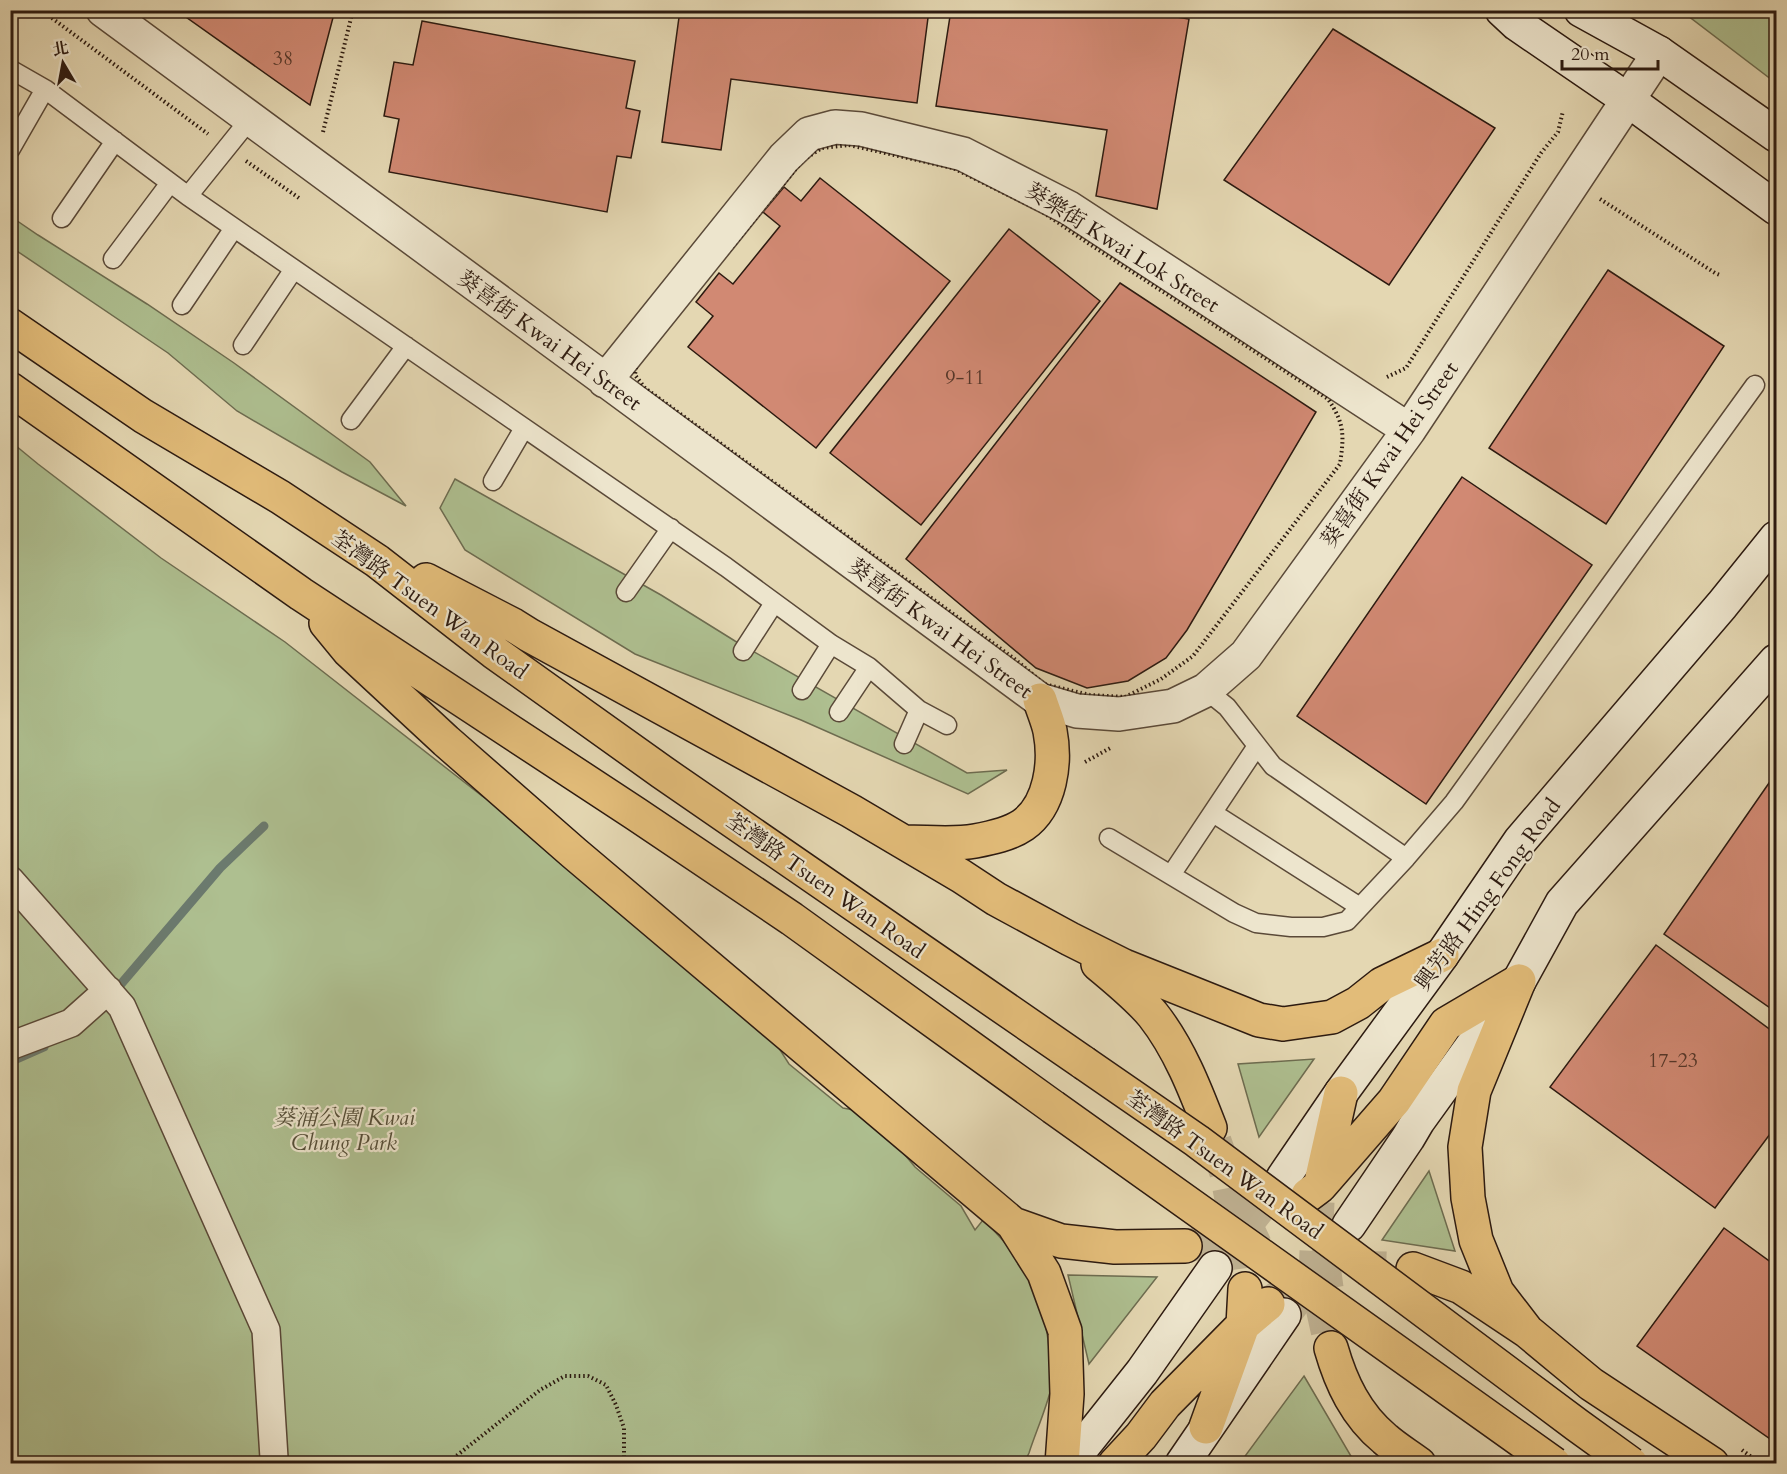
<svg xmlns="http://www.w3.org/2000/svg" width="1787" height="1474" font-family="Cardo,'Noto Serif TC',serif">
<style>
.green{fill:#aebf90;stroke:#6d6c50;stroke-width:1.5}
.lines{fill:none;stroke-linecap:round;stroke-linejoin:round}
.stream{stroke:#6b7a6e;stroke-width:9}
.building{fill:#d18973;stroke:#2c1a10;stroke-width:1.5}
.secondary-tunnel{stroke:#bfb192;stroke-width:33;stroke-dasharray:33 16;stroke-linecap:butt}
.motorway-tunnel{stroke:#bfb192;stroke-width:33;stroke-dasharray:33 16;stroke-linecap:butt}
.service-casing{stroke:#5a4938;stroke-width:21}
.pedestrian-casing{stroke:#5a4938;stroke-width:30}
.tertiary-casing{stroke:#5a4938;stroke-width:36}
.secondary-casing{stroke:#2c1a10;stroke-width:36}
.motorway-casing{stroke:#2c1a10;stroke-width:36}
.path{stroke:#2c1a10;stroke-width:4;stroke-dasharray:1.5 3;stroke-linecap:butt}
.service{stroke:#ede5cd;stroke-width:18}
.pedestrian{stroke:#ede5cd;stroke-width:27}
.tertiary{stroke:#ede5cd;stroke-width:33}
.secondary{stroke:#ede5cd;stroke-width:33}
.motorway{stroke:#e2bc79;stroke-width:33}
.motorway-bridge-casing{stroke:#2c1a10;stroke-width:36;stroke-linecap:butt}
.motorway-bridge{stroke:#e2bc79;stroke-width:33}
.labels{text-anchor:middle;stroke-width:4.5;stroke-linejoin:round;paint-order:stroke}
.number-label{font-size:20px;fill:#553629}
.street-label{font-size:22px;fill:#2c1a10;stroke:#ede5cd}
.park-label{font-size:22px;font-style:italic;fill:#534c36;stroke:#ede5cd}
</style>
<rect width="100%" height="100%" fill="#e4d7b2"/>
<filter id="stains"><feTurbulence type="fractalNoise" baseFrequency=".00333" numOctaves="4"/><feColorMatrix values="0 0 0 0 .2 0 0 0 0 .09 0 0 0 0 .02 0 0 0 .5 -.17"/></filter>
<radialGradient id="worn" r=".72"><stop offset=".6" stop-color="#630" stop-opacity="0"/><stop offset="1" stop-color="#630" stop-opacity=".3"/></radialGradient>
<path class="green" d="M 1680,11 L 1776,11 L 1776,83 L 1684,13 Z
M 10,216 L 38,235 L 147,304 L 234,363 L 370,462 L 406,506 L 342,472 L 237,411 L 168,353 L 11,247 Z
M 10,441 L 38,464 L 161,558 L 285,642 L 482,796 L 513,816 L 761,1020 L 789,1064 L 843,1108 L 870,1113 L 915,1167 L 961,1206 L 975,1230 L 983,1220 C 1026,1260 1047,1302 1050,1361 C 1050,1369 1052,1380 1051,1388 C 1047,1407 1035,1434 1029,1453 L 1024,1463 L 11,1463 Z
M 455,479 L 661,595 L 735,641 L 967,773 L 1007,770 L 968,794 L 801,720 L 635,654 L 465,550 L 440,508 Z
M 1314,1059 L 1259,1137 L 1238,1064 Z
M 1429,1171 L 1455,1251 L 1382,1240 Z
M 1068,1275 L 1157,1277 L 1089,1364 Z
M 1304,1376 L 1355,1463 L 1240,1463 Z"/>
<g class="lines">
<path class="stream" d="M 121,984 L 220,868 L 264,826
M 10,1062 L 44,1047"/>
</g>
<path class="building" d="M 176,10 L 335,10 L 310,105 Z
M 680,10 L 929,10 L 917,103 L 731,79 L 721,150 L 662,142 Z
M 951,10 L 1134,10 L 1189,19 L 1157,209 L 1096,196 L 1107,130 L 936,106 Z
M 422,21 L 635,61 L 626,108 L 640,111 L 631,158 L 617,156 L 607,212 L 389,172 L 399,119 L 384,116 L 394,62 L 413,65 Z
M 1333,29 L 1495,128 L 1389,285 L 1224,180 Z
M 820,178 L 950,281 L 816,448 L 688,347 L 713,316 L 696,302 L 719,273 L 733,284 L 780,226 L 763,212 L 784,187 L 801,201 Z
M 1009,229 L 1100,301 L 921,525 L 830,453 Z
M 1608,270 L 1724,346 L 1606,524 L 1489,448 Z
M 1120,283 L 1316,412 L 1187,630 L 1166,658 L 1128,681 L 1087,688 L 1036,668 L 906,559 Z
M 1462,477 L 1592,565 L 1426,804 L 1297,716 Z
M 1776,773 L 1776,1012 L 1664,934 Z
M 1656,945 L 1776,1034 L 1776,1126 L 1715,1208 L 1550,1087 Z
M 1724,1228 L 1776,1266 L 1776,1443 L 1637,1346 Z"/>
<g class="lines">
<path class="secondary-tunnel" d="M 1215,1268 L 1238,1235 L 1283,1178
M 1284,1315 L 1315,1276 L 1349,1225"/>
<path class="motorway-tunnel" d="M 1215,1141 L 1226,1173 L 1238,1235 L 1245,1289
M 1318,1202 L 1315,1276 L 1331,1348
M 1185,1246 C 1232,1238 1271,1226 1308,1195
M 1268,1304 C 1283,1294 1299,1281 1316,1275 C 1339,1268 1363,1267 1386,1268"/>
<g class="service-casing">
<path id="service" d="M 10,69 L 45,89 L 188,196 L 726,567 L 831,644 L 869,667 L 919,710 L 947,725
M 10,150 L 45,89
M 188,196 L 250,119
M 62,218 L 115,141
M 113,259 L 170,183
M 182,305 L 234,228
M 243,345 L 294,269
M 351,420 L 406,346
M 493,481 L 524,428
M 626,592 L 671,528
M 743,651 L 774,603
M 802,690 L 831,644
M 1206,690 L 1227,707 L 1273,766 L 1406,858 L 1454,802 L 1608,588 L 1755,385
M 839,712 L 869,667
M 904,744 L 919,710
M 1213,813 L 1360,907
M 1109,838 L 1234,913 L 1256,923 L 1291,927 L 1323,927 L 1347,921 L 1406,858
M 1171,875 L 1257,746"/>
</g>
<g class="pedestrian-casing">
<path id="pedestrian" d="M 10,880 L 122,1007 L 266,1330 L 274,1458 L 272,1464
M 10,1046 L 71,1023 L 108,990"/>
</g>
<g class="tertiary-casing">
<path id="tertiary" d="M 103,10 L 1040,700 L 1077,711 L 1119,714 L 1173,706 L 1206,690 L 1246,655 L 1409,430 L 1659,53
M 605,381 L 784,158 L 809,134 L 835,127 L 861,129 L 963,154 L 1069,208 L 1409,430"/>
</g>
<g class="secondary-casing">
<path id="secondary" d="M 1502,10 L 1517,24 L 1628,100 L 1776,208
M 1581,10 L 1659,53 L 1776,135
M 1283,1178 L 1341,1093 L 1442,955 L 1520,841 L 1722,605 L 1776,538
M 1349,1225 L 1408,1138 L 1418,1121 L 1519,981 L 1562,903 L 1776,661
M 1069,1464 L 1142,1372 L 1215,1268
M 1182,1464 L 1284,1315"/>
</g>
<g class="motorway-casing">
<path id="motorway" d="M 10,325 L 143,416 L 280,497 L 377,561 L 494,652 L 662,772 L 1084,1063
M 10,389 L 301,594 L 636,814 L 792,919 L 1053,1107
M 426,580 L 513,625 L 529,635 L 851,811 L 961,876 L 996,899 L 1070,939 L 1124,966 L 1259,1020 L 1283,1024 L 1332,1017 L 1358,1003 L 1382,984 L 1442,955
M 326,623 L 349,651 L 446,741 L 574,853 L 1013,1224 L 1044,1273 L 1065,1331 L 1067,1394 L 1062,1464
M 905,842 C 928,842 953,845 975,841 C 991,838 1010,834 1023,825 C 1051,805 1056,762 1050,731 C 1048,721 1043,710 1040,700
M 1098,964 C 1115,978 1140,999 1153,1015 C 1179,1048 1195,1089 1210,1128
M 1519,981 L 1474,1091 L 1465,1147 L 1468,1198 L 1476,1240 L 1497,1292 L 1527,1331
M 1321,1182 L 1341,1093
M 1308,1195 L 1320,1186 L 1394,1101 L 1446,1024 L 1519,981
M 1013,1224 L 1061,1241 L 1115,1247 L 1185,1246
M 1413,1269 L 1461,1287 L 1527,1331 L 1591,1384 L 1712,1464
M 1331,1348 C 1341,1383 1356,1415 1385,1439 C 1395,1448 1407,1455 1419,1464
M 1206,1427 L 1243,1325 L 1245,1289
M 1115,1464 L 1141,1436 L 1165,1404 L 1243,1325 L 1268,1304"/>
</g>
<path class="path" d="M 41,10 L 208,134
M 323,132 L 353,10
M 849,145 L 953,168 L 1041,211 L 1088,243 L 1328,399 C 1345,424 1344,436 1340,464 L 1193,656 L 1161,679 L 1125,697 L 1090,695 L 1044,684 L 1016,660 L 645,388 L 635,375 L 637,359 L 647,342 L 732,247 L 803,160 L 822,148 Z
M 246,161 L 299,198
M 1600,199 L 1715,273 L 1720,275
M 1387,377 L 1406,368 L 1541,153 L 1558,132 L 1563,111
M 1085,762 L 1112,747
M 1742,1450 L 1761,1464
M 814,1460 L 818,1464
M 446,1464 L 540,1390 L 565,1376 L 588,1376 L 606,1385 L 616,1405 L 624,1428 L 624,1464"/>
<use href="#service" class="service"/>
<use href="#pedestrian" class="pedestrian"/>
<use href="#tertiary" class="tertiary"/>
<use href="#secondary" class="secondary"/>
<use href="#motorway" class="motorway"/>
<g class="motorway-bridge-casing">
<path id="motorway-bridge" d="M 1084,1063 L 1197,1141 L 1577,1425 L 1631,1464
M 1053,1107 L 1554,1464"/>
</g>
<use href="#motorway-bridge" class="motorway-bridge"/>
</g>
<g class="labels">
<g class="number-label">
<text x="283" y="65">38</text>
<text x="965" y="384">9-11</text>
<text x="1673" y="1067">17-23</text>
</g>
<g class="street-label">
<text transform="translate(1123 247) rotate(32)" y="8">葵樂街 Kwai Lok Street</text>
<text transform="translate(550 340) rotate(36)" y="8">葵喜街 Kwai Hei Street</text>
<text transform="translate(1389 454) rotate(-55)" y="8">葵喜街 Kwai Hei Street</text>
<text transform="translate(430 604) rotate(36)" y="8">荃灣路 Tsuen Wan Road</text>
<text transform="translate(941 628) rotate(36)" y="8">葵喜街 Kwai Hei Street</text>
<text transform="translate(826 885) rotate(35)" y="8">荃灣路 Tsuen Wan Road</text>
<text transform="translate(1487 894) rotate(-54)" y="8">興芳路 Hing Fong Road</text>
<text transform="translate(1225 1164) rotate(36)" y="8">荃灣路 Tsuen Wan Road</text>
</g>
<g class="park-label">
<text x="344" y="1125">葵涌公園 Kwai<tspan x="344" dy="25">Chung Park</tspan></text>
</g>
</g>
<rect width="1787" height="1474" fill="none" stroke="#e4d7b2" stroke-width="36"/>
<rect x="12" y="12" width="1763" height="1450" fill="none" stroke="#2c1a10" stroke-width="3"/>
<rect x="18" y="18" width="1751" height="1438" fill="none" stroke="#2c1a10" stroke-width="1.5"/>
<g transform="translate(63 63) rotate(350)" stroke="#ede5cd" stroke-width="4.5" paint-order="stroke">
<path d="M0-4.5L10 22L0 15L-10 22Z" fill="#2c1a10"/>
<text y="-9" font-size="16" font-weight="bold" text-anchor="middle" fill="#2c1a10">北</text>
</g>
<path d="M1562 60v9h96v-9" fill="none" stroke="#2c1a10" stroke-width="3"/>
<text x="1571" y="60" font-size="18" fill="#2c1a10" stroke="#ede5cd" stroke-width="4.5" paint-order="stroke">20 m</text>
<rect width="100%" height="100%" filter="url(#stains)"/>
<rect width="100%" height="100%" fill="url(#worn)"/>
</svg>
